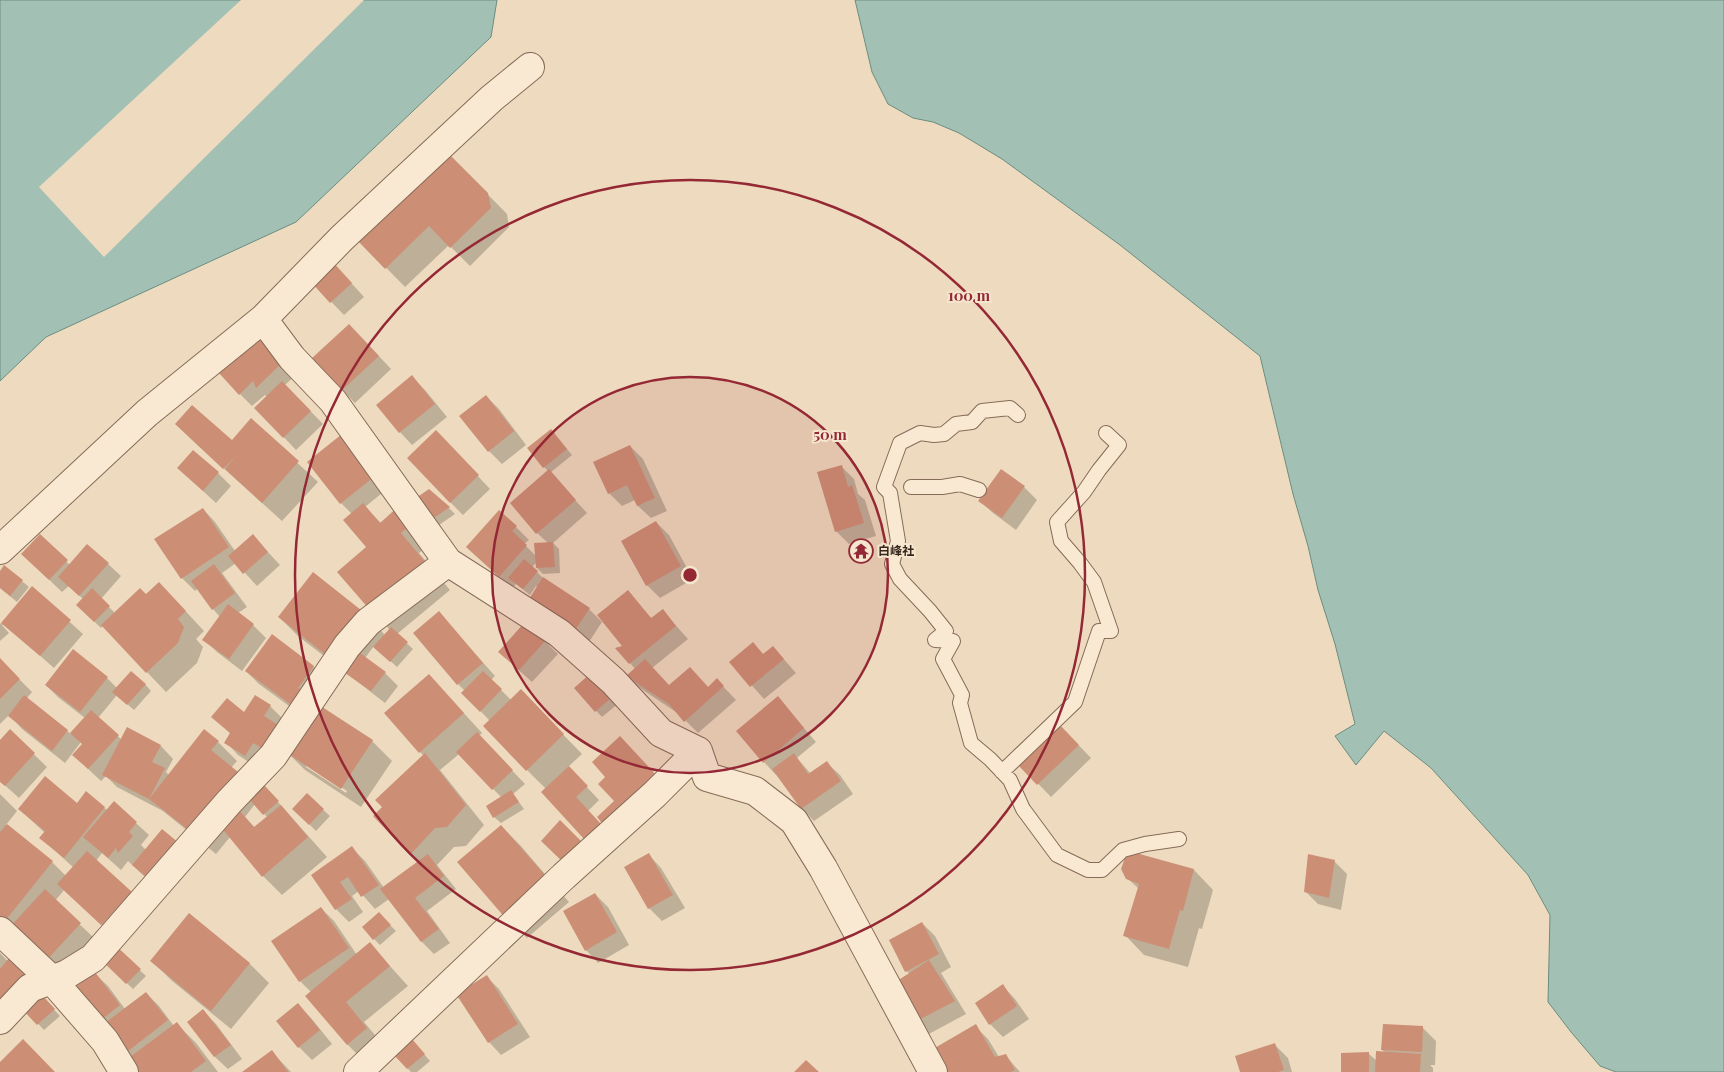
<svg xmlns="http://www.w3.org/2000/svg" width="1724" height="1072" font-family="'Playfair Display','Noto Sans JP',serif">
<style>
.water{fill:#a3c0b4;stroke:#6a8d80}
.pier{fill:#eedbbf}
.shadow{fill:#0003;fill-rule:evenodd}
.building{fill:#cc8f75}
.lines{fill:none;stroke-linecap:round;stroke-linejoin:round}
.lane-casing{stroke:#866b58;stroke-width:16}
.street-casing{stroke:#866b58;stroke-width:30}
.lane{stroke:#f9e9d3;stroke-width:14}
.street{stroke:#f9e9d3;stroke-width:28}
.ring{fill:none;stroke:#952835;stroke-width:2.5}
.labels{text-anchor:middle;stroke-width:4;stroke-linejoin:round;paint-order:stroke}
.poi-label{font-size:12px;font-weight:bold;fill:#36261c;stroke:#f5e6cf;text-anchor:start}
.centre{fill:#952835;stroke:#f5e6cf;stroke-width:2.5}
.ring-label{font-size:15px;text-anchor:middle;font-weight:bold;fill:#952835;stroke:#f5e6cf;stroke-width:4;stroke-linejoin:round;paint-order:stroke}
</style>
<rect width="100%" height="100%" fill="#eedbbf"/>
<path class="water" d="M 0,0 L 497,0 L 491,37 L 296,222 L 46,337 L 0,381 Z
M 855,0 L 1724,0 L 1724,1072 L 1616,1072 L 1600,1066 L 1571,1032 L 1548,1002 L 1550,915 L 1528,875 L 1431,768 L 1384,731 L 1356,765 L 1335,736 L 1355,724 L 1335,644 L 1318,590 L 1308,546 L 1293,494 L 1260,356 L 1120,245 L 1002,159 L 959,133 L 933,122 L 913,118 L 888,104 L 872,72 Z"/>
<path class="pier" d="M 241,0 L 364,0 L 104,257 L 39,187 Z"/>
<path class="shadow" d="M 446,152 L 507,214 L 509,227 L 470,266 L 449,245 L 405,287 L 358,239 Z
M 345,276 L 364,297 L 344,315 L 312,282 Z
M 263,332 L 300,371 L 285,385 L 323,424 L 296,450 L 256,408 L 267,397 L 265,395 L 252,406 L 240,394 Z
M 362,338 L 391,369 L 355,403 L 342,390 Z
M 412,377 L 425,390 L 447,417 L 412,445 L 400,432 Z
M 486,396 L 499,409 L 526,445 L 502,464 L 489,451 Z
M 251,420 L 318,482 L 282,521 L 189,437 L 237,446 Z
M 551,430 L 572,455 L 550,473 L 587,513 L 553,543 L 559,549 L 560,573 L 543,574 L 537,568 L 537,562 L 532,567 L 543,578 L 589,609 L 602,622 L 589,642 L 543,612 L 538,588 L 536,586 L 530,595 L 516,584 L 512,589 L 468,547 L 516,527 L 529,540 L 524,544 L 536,556 L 548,543 L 537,533 L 548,471 L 544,467 Z
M 342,436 L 387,489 L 365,507 L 381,523 L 400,507 L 433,542 L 419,553 L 450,590 L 397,634 L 413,649 L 397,667 L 374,646 L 365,658 L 385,673 L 398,686 L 385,703 L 298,636 L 279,617 L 365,614 L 385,635 L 390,630 L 377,616 L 368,547 L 352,514 L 341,503 Z
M 449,445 L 490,489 L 463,515 L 450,502 Z
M 630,446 L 643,459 L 667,511 L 651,518 L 638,506 L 635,500 L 622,506 L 609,493 Z
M 841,466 L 854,479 L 858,494 L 865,500 L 876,536 L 849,544 L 836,531 Z
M 178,468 L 218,473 L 231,486 L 216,503 Z
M 1024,487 L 1037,500 L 1016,530 L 993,513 L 980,501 Z
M 418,498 L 449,508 L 455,514 L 439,525 Z
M 203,509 L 215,522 L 235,551 L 253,536 L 280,565 L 257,586 L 236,563 L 222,573 L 247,607 L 238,613 L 253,625 L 266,638 L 242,671 L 217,652 L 204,639 L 220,617 L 213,609 L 198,588 L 195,591 L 182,578 Z
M 656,522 L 669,535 L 693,579 L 660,598 L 647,585 Z
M 40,536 L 70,565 L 108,564 L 121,576 L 101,599 L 115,613 L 146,596 L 178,603 L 204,631 L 196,639 L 203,647 L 197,663 L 166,692 L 103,626 L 101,628 L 77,605 L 83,599 L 69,586 L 62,592 L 36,567 Z
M 5,567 L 29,587 L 17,602 L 0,588 L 0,573 Z
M 32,588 L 83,634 L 54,668 L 4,624 L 2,625 L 9,633 L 0,641 L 0,623 L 1,624 Z
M 628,592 L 652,619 L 662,610 L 688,639 L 652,668 L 669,686 L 690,668 L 709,688 L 717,680 L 736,700 L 698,733 L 679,714 L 640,688 L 627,676 L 635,669 L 630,663 L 624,646 Z
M 439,613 L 495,676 L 491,680 L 511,700 L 521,691 L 582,754 L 568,767 L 599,800 L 588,811 L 612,838 L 598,851 L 542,792 L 546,789 L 527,770 L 490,721 L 463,693 L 465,691 L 458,684 Z
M 272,636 L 314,667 L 326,680 L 317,704 L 372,741 L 392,761 L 361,807 L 305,770 L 288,753 L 258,768 L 238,755 L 226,742 L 231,734 L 213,717 L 244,714 L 270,706 L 283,719 L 307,719 L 259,684 L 246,671 ZM 306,764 L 347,791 L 346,793 L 306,767 Z
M 545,641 L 558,654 L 532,682 L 513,665 Z
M 753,644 L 764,655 L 773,647 L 796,673 L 764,699 L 731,662 Z
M 0,660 L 32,692 L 27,698 L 71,734 L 85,718 L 59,698 L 46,685 L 107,678 L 117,688 L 145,684 L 151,691 L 134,710 L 117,695 L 98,718 L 122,740 L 128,729 L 161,746 L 173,759 L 166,772 L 169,775 L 218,742 L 237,761 L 231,768 L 270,793 L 327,857 L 282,895 L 263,876 L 230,837 L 216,854 L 163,811 L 117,787 L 106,776 L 101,781 L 87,768 L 83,744 L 81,742 L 65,763 L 22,729 L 9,715 L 0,724 ZM 255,804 L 267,817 L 255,828 L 245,817 Z
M 592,674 L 619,703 L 602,717 L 576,689 Z
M 429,675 L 482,733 L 479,736 L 525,784 L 513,794 L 524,809 L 501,823 L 494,817 L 488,806 L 502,798 L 459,754 L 440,770 L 484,825 L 466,846 L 454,847 L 437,865 L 456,889 L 427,911 L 450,943 L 434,954 L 422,942 L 389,899 L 375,909 L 359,891 L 352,896 L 363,912 L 349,922 L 336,909 L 312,876 L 352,848 L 365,861 L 384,888 L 419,862 L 375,816 L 424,756 L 420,752 Z
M 778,698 L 816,742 L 797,758 L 811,774 L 827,763 L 840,775 L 853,794 L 814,821 L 802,809 L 777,774 L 776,775 L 764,762 Z
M 1060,726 L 1091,758 L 1051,797 L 1020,765 Z
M 10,731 L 47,767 L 19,798 L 0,781 L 0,742 Z
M 86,793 L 107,810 L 114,803 L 149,835 L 141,845 L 146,850 L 146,878 L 128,861 L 121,870 L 102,853 L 96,861 L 144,906 L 115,937 L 64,890 L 55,901 L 93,937 L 57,975 L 0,919 L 0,794 L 17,811 L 6,825 L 52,862 L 66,876 L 74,868 L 41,838 L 45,833 L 19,809 L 77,804 Z
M 307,795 L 330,816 L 316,831 L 294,809 Z
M 501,826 L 520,845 L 569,902 L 527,938 L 508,919 Z
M 1136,854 L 1194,870 L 1213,890 L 1202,929 L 1199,928 L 1188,967 L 1144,955 L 1125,935 L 1139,889 L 1127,878 Z
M 649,855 L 661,868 L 685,908 L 662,921 L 649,908 L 626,868 Z
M 1334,861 L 1347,874 L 1341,910 L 1318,904 L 1305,891 Z
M 595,894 L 608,907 L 629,945 L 598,963 L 586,950 Z
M 321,908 L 334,921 L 357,955 L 370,944 L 408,986 L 364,1022 L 386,1048 L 367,1064 L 348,1045 L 307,996 L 311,992 L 300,981 Z
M 190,915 L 250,964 L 269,983 L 231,1029 L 171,980 L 152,961 Z
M 385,920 L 396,931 L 380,945 L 374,939 Z
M 922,923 L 935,936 L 951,967 L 941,973 L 966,1014 L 927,1035 L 914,1022 L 910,974 L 906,971 Z
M 113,945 L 146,976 L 133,989 L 101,958 Z
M 0,953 L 60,1016 L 44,1030 L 23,1008 L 0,1000 Z
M 95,974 L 108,986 L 125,1009 L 146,993 L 159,1006 L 174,1026 L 177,1024 L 196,1043 L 218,1072 L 131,1072 L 97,1023 Z
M 486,976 L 499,989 L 530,1037 L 501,1055 L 489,1042 Z
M 1003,986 L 1015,999 L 1029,1019 L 1003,1037 L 990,1024 Z
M 298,1005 L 311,1018 L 332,1044 L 312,1060 L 299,1047 Z
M 203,1011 L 216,1024 L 242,1059 L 228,1069 L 215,1057 L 189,1022 Z
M 975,1026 L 988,1039 L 999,1057 L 1006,1056 L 1020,1072 L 949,1072 Z
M 1423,1028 L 1436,1041 L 1435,1065 L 1430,1065 L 1433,1068 L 1433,1072 L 1342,1072 L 1369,1054 L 1377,1061 L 1386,1053 L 1382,1050 Z
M 1275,1045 L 1288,1058 L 1292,1072 L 1242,1072 Z
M 418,1047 L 430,1061 L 417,1072 L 411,1072 L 396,1055 Z
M 272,1052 L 291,1072 L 244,1072 Z"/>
<path class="building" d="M 446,151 L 488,193 L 491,208 L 450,248 L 429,226 L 385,269 L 356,239 Z
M 332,261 L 352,283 L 330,303 L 310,281 Z
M 349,324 L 379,356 L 341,391 L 311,359 Z
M 263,330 L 288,357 L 256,388 L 253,381 L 239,395 L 218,372 Z
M 412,375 L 435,404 L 399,433 L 376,405 Z
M 282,381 L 311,411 L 283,438 L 254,408 Z
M 486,395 L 514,431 L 488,452 L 459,416 Z
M 192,405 L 232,440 L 251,418 L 299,461 L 262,503 L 225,469 L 236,456 L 223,469 L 175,424 Z
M 551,429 L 567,449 L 543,468 L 527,448 Z
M 436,430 L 479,475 L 450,503 L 407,458 Z
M 342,434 L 375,476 L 340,504 L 307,462 Z
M 630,445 L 655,498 L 637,506 L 627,485 L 608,494 L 593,462 Z
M 193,450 L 219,472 L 203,491 L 177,468 Z
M 842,465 L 848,487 L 852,485 L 864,523 L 835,532 L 817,472 Z
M 549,469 L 576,500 L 536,534 L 510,503 Z
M 1001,469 L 1025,486 L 1002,518 L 978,501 Z
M 429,489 L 450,507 L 432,519 L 416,498 Z
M 363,503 L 380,523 L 400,505 L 414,522 L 401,533 L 432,570 L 376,617 L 337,572 L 366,547 L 343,520 Z
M 203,508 L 229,547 L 181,579 L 154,539 Z
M 499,510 L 517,526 L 512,531 L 527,545 L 499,577 L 466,547 Z
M 656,521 L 681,566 L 646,586 L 621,541 Z
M 40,534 L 68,560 L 49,580 L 21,554 Z
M 253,534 L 268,552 L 243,574 L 228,556 Z
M 553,542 L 555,567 L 536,568 L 534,543 Z
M 87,544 L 109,563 L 79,596 L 58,577 Z
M 524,559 L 538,571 L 523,589 L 508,578 Z
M 214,564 L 235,593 L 212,610 L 191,581 Z
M 4,565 L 23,580 L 10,596 L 0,588 L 0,571 Z
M 313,572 L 366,614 L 331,659 L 278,617 Z
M 543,577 L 590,608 L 575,630 L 529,599 Z
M 159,582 L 186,611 L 178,619 L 184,627 L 178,643 L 146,673 L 101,625 L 140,588 L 146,594 Z
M 32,586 L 71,620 L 40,656 L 1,623 Z
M 92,588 L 110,606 L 94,622 L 76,605 Z
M 628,590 L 651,618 L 663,609 L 676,626 L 629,664 L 615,648 L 622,646 L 597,615 Z
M 228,604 L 254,624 L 229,659 L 202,640 Z
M 439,611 L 483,663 L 457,685 L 413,633 Z
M 525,622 L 546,640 L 519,670 L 498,652 Z
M 391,627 L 408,642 L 390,662 L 373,647 Z
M 272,634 L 314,666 L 298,688 L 308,695 L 297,709 L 245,671 Z
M 753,642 L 763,654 L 773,646 L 784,659 L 750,687 L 729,662 Z
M 73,649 L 108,677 L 80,712 L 45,685 Z
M 360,653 L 386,672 L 371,691 L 345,673 Z
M 0,658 L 20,679 L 0,699 Z
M 645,659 L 669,685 L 690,667 L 708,687 L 717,678 L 724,686 L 684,722 L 669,704 L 626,676 Z
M 131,671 L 146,684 L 127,705 L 112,692 Z
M 483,671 L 502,689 L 480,712 L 461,693 Z
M 592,672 L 613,696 L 595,712 L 574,688 Z
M 429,674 L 464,713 L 419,753 L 384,713 Z
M 521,689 L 564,734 L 526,771 L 483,726 Z
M 24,695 L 68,730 L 52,751 L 8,716 Z
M 255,695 L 271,705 L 264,716 L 283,728 L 268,752 L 253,743 L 245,756 L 224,743 L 230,733 L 211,717 L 227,698 L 244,712 Z
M 778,696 L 804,728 L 763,763 L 736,731 Z
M 316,703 L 373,740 L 341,789 L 284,751 Z
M 91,710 L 119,735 L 88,769 L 72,755 L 82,744 L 70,733 Z
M 1060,725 L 1079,745 L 1037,785 L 1018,765 Z
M 127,727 L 161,745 L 152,762 L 165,768 L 149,799 L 204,729 L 219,741 L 211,750 L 243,776 L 196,836 L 149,799 L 102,775 Z
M 10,729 L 35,753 L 5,786 L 0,782 L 0,740 Z
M 477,732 L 513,770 L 492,790 L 456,752 Z
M 620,736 L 659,778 L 605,827 L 597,817 L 614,801 L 598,784 L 605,777 L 592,762 Z
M 425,753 L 466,805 L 447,827 L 435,828 L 410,855 L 373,816 L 382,807 L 375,800 Z
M 794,753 L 808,774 L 827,761 L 841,781 L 801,809 L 772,769 Z
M 569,766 L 588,786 L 576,797 L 601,824 L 584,839 L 541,792 Z
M 45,776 L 77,803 L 86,791 L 105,807 L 64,858 L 39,838 L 45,831 L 18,809 Z
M 264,785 L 279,801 L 263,815 L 249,799 Z
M 511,790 L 519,802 L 493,818 L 486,806 Z
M 307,793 L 324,809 L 309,825 L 292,809 Z
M 114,801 L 137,822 L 129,832 L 133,836 L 118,853 L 116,848 L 108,858 L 83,837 Z
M 281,805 L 308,837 L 262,877 L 220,826 L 239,810 L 254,827 Z
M 560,820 L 585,845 L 566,865 L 541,841 Z
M 7,824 L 53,861 L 5,921 L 0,917 L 0,832 Z
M 501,825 L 551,882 L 507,920 L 457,862 Z
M 162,829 L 179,843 L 149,879 L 132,865 Z
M 352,846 L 379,885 L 361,897 L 348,877 L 340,882 L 352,899 L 335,910 L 311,875 Z
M 87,851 L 132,892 L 101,925 L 57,884 Z
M 649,853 L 673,895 L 648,909 L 624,867 Z
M 1136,853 L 1194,869 L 1183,911 L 1180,910 L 1169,949 L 1123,936 L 1139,884 L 1126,879 L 1121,869 L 1125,858 Z
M 428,854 L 444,876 L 415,898 L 439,929 L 421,942 L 380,889 Z
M 1308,854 L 1335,860 L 1329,898 L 1304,892 Z
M 45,889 L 81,923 L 44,963 L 8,929 Z
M 595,893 L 617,932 L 585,951 L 563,911 Z
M 321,907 L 349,948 L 299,982 L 271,941 Z
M 379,912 L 391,925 L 373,940 L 362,927 Z
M 189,913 L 250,963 L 211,1011 L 150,961 Z
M 922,922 L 939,954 L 905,972 L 889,940 Z
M 370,942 L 390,966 L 346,1002 L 367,1028 L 347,1045 L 305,996 Z
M 113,943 L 141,969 L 126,984 L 99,958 Z
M 9,958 L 28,975 L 0,1000 L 0,969 Z
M 929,960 L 955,1001 L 913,1023 L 891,985 Z
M 95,972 L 120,1005 L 96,1024 L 71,990 Z
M 487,975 L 518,1024 L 488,1043 L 456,994 Z
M 1003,984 L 1017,1006 L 989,1025 L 975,1003 Z
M 146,992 L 168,1020 L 123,1055 L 101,1026 Z
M 40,993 L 55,1009 L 37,1025 L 22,1009 Z
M 298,1003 L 320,1030 L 298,1048 L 276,1021 Z
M 203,1009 L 231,1045 L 214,1057 L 187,1022 Z
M 177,1022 L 206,1061 L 191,1072 L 129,1072 L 122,1063 Z
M 976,1024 L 995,1057 L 1006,1054 L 1015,1070 L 1011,1072 L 947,1072 L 933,1049 Z
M 1383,1024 L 1423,1026 L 1422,1052 L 1381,1050 Z
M 23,1039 L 55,1072 L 0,1072 L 0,1062 Z
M 412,1039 L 425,1054 L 407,1069 L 394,1055 Z
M 1275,1043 L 1284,1070 L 1278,1072 L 1240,1072 L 1235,1056 Z
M 272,1050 L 288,1072 L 242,1072 Z
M 1376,1051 L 1421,1054 L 1420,1072 L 1375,1072 Z
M 1369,1052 L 1369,1072 L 1341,1072 L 1341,1053 Z
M 806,1060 L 819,1072 L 794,1072 Z"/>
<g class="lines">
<g class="lane-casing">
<path id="lane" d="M 1018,415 L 1010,408 L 982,411 L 972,422 L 956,424 L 944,434 L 934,435 L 920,433 L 900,443 L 884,487 L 890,493 L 898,541 L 892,564 L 900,579 L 930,611 L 946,631 L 935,640 L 953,641 L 943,659 L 962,695 L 960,703 L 971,743 L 990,759 L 1010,780 L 1023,809 L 1057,855 L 1088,870 L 1102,870 L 1123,850 L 1145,844 L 1179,839
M 911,487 L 942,487 L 960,484 L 979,490
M 1002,772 L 1075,702 L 1099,631 L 1111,631 L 1094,582 L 1080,563 L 1061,541 L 1057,522 L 1084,492 L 1099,470 L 1119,445 L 1106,433"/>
</g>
<g class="street-casing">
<path id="street" d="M 263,319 L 292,358 L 333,401 L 448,562 L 559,633 L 613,681 L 661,733 L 698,751 L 707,777 L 755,791 L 794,821 L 823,868 L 933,1072
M 0,550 L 147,413 L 263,319 L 342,238 L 492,98 L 530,67
M 0,931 L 51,979 L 105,1041 L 124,1072
M 0,1020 L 30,988 L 67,974 L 93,958 L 229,802 L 273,756 L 347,646 L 368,622 L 448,562
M 358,1072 L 564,876 L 655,794 L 698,751"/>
</g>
<use href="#lane" class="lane"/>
<use href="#street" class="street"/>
</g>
<circle cx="690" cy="575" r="198" fill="#952835" fill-opacity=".12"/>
<g class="ring">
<circle cx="690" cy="575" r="198"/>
<circle cx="690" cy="575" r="395"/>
</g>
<defs>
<g id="temple-ring" transform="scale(1.25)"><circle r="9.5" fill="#f5e6cf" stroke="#952835" stroke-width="1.5"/><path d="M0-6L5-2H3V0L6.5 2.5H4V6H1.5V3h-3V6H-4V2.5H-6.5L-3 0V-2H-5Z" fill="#952835"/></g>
</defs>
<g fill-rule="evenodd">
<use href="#temple-ring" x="861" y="551"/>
</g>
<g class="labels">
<g class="poi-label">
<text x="878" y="555">白峰社</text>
</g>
</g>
<circle cx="690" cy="575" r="8" class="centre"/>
<g class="ring-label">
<text x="969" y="301">100 m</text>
<text x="830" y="440">50 m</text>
</g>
</svg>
